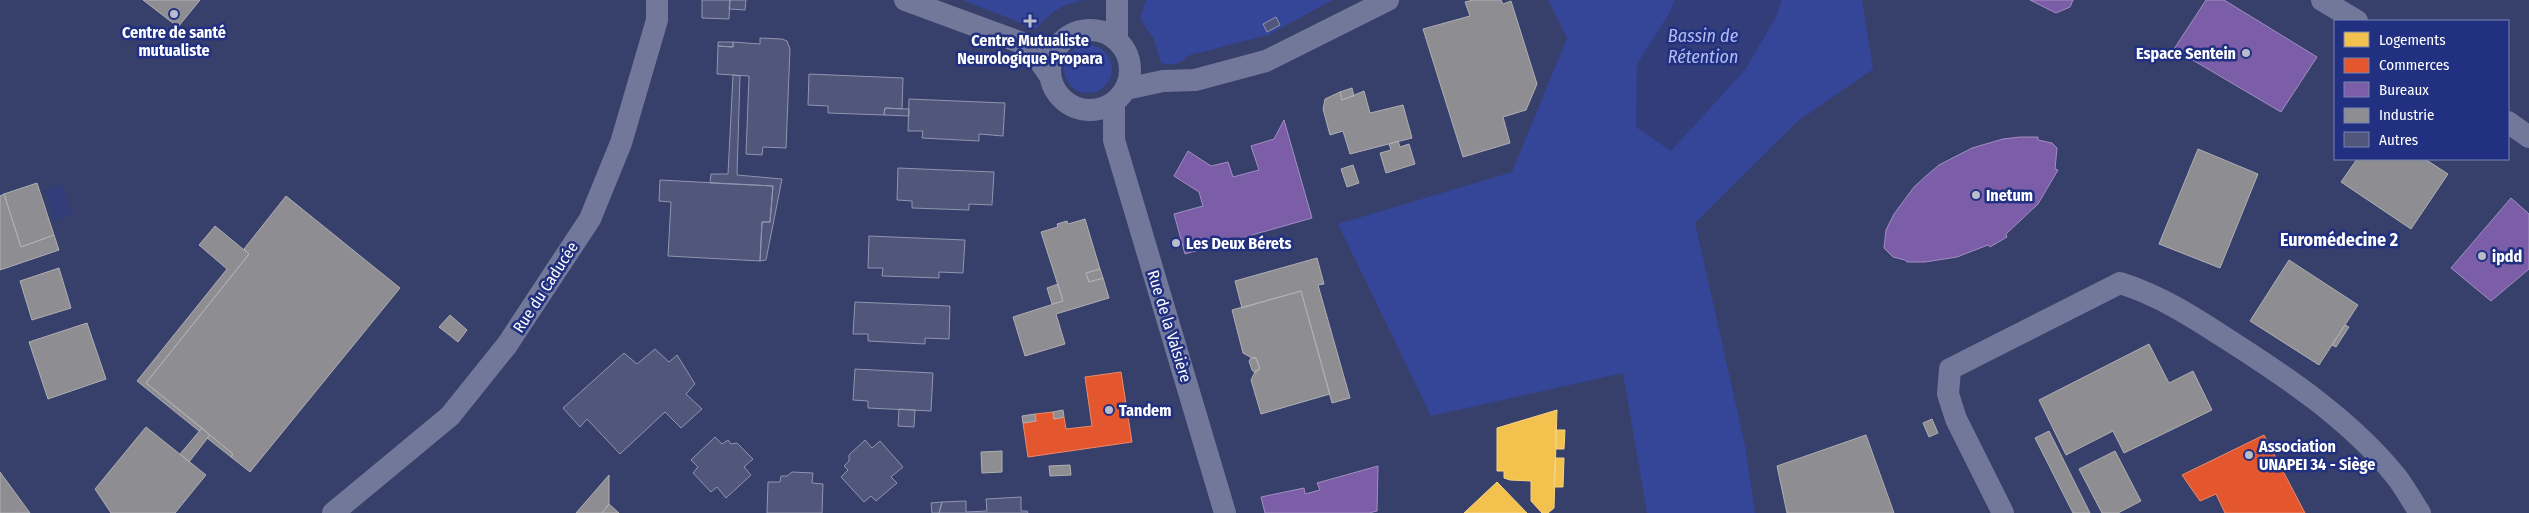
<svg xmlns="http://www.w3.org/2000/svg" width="2529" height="513" font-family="'Fira Sans Condensed',sans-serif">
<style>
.green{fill:#354698}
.water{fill:#323d7a}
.homes{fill:#f2c14e;stroke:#f6d483}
.shops{fill:#e4572e;stroke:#ec896d}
.offices{fill:#7b5ea7;stroke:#a38ec1}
.industry{fill:#8d8d92;stroke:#afafb3}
.building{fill:#51577b;stroke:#9095b0}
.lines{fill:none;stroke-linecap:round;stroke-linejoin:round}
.minor{stroke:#727899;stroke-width:22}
.poi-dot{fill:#b9bccb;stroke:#213081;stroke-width:2}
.labels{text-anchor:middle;stroke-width:5;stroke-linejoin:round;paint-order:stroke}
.poi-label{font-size:16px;font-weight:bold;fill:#fff;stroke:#213081;text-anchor:start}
.street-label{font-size:16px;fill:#fff;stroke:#213081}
.water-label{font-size:18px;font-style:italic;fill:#b3bdf0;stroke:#213081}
.neighbourhood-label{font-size:18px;font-weight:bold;fill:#fff;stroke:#213081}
</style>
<rect width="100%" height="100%" fill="#373f6b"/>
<path class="green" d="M 963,0 L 1088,0 C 1063,3 1053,10 1036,29 Z
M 1146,0 L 1333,0 L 1268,35 L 1187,56 C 1179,66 1172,65 1161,63 L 1154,39 L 1140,19 Z
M 1548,0 L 1862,0 L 1873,69 L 1798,121 L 1695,223 L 1745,445 L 1755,513 L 1647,513 L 1623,373 L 1431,416 L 1338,224 L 1512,172 L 1567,38 Z
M1064 69a24 24 0 1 1 48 0a24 24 0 1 1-48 0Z"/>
<path class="water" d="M 1674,0 L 1782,0 L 1776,17 L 1745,70 L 1671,151 L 1636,127 L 1637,64 L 1670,12 Z
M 63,185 L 72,214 L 55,220 L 45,190 Z"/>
<path class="homes" d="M 1557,410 L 1554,508 L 1548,513 L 1542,513 L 1531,501 L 1531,481 L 1510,480 L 1504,478 L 1504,471 L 1497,471 L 1497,428 Z
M 1556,430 L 1565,430 L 1564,449 L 1556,449 Z
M 1555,458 L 1564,458 L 1563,487 L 1554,487 Z
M 1497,482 L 1527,513 L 1464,513 Z"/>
<path class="shops" d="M 1121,372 L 1132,442 L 1028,457 L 1023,423 L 1036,421 L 1035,414 L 1053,412 L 1054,419 L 1064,417 L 1066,429 L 1092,426 L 1085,377 Z
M 2264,435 L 2305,513 L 2225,513 L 2216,494 L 2200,501 L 2182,475 Z"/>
<path class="offices" d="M 2030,0 L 2073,0 L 2070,7 L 2056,13 Z
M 2206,0 L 2224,0 L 2317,57 L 2281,112 L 2174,49 Z
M 1284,120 L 1312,218 L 1185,254 L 1174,214 L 1203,206 L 1199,192 L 1174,176 L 1188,151 L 1211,166 L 1228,162 L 1233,177 L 1259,170 L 1251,146 L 1274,139 Z
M 2020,137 L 2038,137 L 2038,140 L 2052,143 L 2057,148 L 2055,169 L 2058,170 L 2038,204 L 2006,234 L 2007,237 L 1990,247 L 1988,245 L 1957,257 L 1925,262 L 1907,262 L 1905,260 L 1893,257 L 1884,248 L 1886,230 L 1894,214 L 1914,187 L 1926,176 L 1939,165 L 1972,148 L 2003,139 Z
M 2511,198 L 2529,214 L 2529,269 L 2491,301 L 2451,268 Z
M 1378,466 L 1377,511 L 1369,513 L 1265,513 L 1261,497 L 1304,488 L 1305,494 L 1320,490 L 1317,483 Z"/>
<path class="industry" d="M 143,0 L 200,0 L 178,27 Z
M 1473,0 L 1501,0 L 1503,4 L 1511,1 L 1537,84 L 1526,110 L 1503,117 L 1510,143 L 1463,157 L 1423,29 L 1470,16 L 1465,2 Z
M 1352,88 L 1354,96 L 1342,100 L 1340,92 Z
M 1364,91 L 1370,113 L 1403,105 L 1412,138 L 1350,154 L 1343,131 L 1330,135 L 1323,109 L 1325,99 L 1340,92 L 1342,100 Z
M 1398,141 L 1400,147 L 1409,144 L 1415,164 L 1386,173 L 1380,153 L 1391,150 L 1389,144 Z
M 2198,149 L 2258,174 L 2220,268 L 2159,244 Z
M 2357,159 L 2425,159 L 2448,174 L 2411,229 L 2341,182 Z
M 1353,165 L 1359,183 L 1347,187 L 1341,169 Z
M 37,183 L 54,235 L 21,247 L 4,194 Z
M 4,194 L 21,247 L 54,235 L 59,250 L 0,270 L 0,196 Z
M 286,196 L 400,288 L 250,472 L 231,457 L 233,454 L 146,383 L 249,254 L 244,249 Z
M 1085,219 L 1100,269 L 1086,273 L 1089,282 L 1103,278 L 1109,298 L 1056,314 L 1065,344 L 1025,356 L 1013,317 L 1063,301 L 1041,232 L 1058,227 L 1057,224 L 1067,221 L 1068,224 Z
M 215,226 L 249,254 L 146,383 L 202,428 L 199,431 L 137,381 L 227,269 L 199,245 Z
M 1317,258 L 1324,284 L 1318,285 L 1350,398 L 1332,403 L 1301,291 L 1242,308 L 1235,281 Z
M 2289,260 L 2358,305 L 2319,365 L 2250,321 Z
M 59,268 L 71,308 L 32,320 L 20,281 Z
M 1100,269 L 1103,278 L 1089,282 L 1086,273 Z
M 1058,284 L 1063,301 L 1052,304 L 1047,288 Z
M 1301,291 L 1330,394 L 1261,414 L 1251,380 L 1256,370 L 1260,369 L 1256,358 L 1252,358 L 1243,353 L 1232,310 Z
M 450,315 L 467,330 L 458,342 L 439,327 Z
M 87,323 L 106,379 L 48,399 L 29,342 Z
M 2345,325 L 2349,327 L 2336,347 L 2332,345 Z
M 2149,344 L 2169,383 L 2193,371 L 2212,410 L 2124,453 L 2113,431 L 2066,455 L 2039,400 Z
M 1251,358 L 1256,358 L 1260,369 L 1255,373 L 1252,370 L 1249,361 Z
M 1063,410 L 1064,417 L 1054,419 L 1053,412 Z
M 1035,414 L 1036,421 L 1023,423 L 1022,416 Z
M 1932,419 L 1938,433 L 1929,437 L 1923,423 Z
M 146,427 L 206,475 L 175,513 L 111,513 L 95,489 Z
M 202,428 L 210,435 L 189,462 L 180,454 Z
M 2049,431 L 2090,513 L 2073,513 L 2035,438 Z
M 210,435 L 233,454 L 231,457 L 207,438 Z
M 1866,435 L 1894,513 L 1787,513 L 1777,466 Z
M 1002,451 L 1002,472 L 982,473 L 981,452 Z
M 2115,451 L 2141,501 L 2118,513 L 2102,513 L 2079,469 Z
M 1070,465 L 1071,475 L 1050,476 L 1049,466 Z
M 0,472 L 30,513 L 0,513 Z
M 609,475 L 609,504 L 602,513 L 576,513 Z
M 609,504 L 619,513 L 602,513 Z"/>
<path class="building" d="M 702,0 L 730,0 L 729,19 L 702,18 Z
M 730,0 L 746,0 L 745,10 L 729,9 Z
M 1276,17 L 1280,25 L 1267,32 L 1263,24 Z
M 760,38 L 782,39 L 787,41 L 790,49 L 786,148 L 763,147 L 762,155 L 746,154 L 749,76 L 717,74 L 718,46 L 733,47 L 733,42 L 760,44 Z
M 718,42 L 733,42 L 733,47 L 718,46 Z
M 809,74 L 903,78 L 902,109 L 885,108 L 884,115 L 828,113 L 828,106 L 808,105 Z
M 733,75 L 740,76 L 737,175 L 782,179 L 766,260 L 760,261 L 762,222 L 770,222 L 773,186 L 710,183 L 711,174 L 728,174 Z
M 909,99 L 1005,103 L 1003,136 L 979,134 L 979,141 L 922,138 L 923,131 L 908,131 Z
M 885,108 L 909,109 L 909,116 L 884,115 Z
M 898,168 L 994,172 L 992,205 L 969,204 L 969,210 L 912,208 L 912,201 L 897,200 Z
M 660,180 L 773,186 L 770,222 L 762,222 L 760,261 L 668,256 L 671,202 L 659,201 Z
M 869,236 L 965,240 L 963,273 L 939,272 L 939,278 L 882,276 L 883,268 L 868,268 Z
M 855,302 L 950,306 L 949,339 L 925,338 L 925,344 L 868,341 L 868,334 L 853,334 Z
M 655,349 L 669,362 L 677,355 L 695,384 L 686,394 L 702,409 L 681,428 L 665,412 L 620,454 L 587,419 L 580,427 L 563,408 L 624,353 L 637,364 Z
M 855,369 L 933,373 L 931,411 L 868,408 L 868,401 L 853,400 Z
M 899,409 L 915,410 L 914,427 L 898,426 Z
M 715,437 L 722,444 L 728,440 L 731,444 L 737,443 L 753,459 L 744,467 L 751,475 L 726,498 L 717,487 L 711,492 L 693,473 L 698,467 L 691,460 Z
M 865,440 L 872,448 L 880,441 L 903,467 L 891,477 L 897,483 L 876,501 L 871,496 L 864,502 L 841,477 L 848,470 L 844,466 L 849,461 L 849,455 Z
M 792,472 L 813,473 L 812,483 L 823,484 L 822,513 L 767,513 L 768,482 L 780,482 L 781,476 L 787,476 Z
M 1021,497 L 1021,511 L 1027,511 L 1028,513 L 939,513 L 942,502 L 966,501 L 966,512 L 987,511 L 986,499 Z
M 942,502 L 939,513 L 932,513 L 931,503 Z"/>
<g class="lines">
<path class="minor" d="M 905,0 L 1022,43 L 1041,63 L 1050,76
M 1117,0 L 1117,39
M 2322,0 L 2357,21
M1050 70a40 40 0 1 1 80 0a40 40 0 1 1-80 0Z
M 1126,89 L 1163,81 L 1195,80 L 1266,61 L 1388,0
M 1114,102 L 1114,140 L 1225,513
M 2508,122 L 2529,137
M 333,513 L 450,416 L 507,345 L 590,219 L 621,143 L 657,20 L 657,0
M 2003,513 L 1956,419 L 1948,394 L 1950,369 L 2120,283 C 2159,295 2193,317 2227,339 C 2288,378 2349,419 2395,475 C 2404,486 2412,501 2420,513"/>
</g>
<g class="poi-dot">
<circle cx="174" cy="14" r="5"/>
<path d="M1027.5 13.5h5v5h5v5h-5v5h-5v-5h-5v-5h5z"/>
<circle cx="2246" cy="53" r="5"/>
<circle cx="1976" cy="195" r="5"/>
<circle cx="1176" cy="243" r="5"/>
<circle cx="2482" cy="256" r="5"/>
<circle cx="1109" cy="410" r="5"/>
<circle cx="2249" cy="455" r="5"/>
</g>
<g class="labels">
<g class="poi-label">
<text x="174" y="38" text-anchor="middle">Centre de santé<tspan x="174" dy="18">mutualiste</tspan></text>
<text x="1030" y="46" text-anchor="middle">Centre Mutualiste<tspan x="1030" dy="18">Neurologique Propara</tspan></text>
<text x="2236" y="59" text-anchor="end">Espace Sentein</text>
<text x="1986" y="201">Inetum</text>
<text x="1186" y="249">Les Deux Bérets</text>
<text x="2492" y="262">ipdd</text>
<text x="1119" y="416">Tandem</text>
<text x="2259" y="452">Association<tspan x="2259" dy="18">UNAPEI 34 - Siège</tspan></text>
</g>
<g class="street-label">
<text transform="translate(545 287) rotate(-57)" y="6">Rue du Caducée</text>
<text transform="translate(1170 326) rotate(73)" y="6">Rue de la Valsière</text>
</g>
<g class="water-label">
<text x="1703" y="42">Bassin de<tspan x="1703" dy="21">Rétention</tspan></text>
</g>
<g class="neighbourhood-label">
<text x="2339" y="246">Euromédecine 2</text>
</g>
</g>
<rect x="2334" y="20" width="175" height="140" fill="#213081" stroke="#7a83b3"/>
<rect x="2344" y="32" width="25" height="15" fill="#f2c14e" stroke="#7a83b3"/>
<text x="2379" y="45" font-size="15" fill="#ffffff">Logements</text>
<rect x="2344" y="58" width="25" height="15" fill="#e4572e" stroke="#7a83b3"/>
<text x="2379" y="70" font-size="15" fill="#ffffff">Commerces</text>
<rect x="2344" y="82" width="25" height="15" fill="#7b5ea7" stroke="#7a83b3"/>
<text x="2379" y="95" font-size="15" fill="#ffffff">Bureaux</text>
<rect x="2344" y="108" width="25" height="15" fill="#8d8d92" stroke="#7a83b3"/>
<text x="2379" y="120" font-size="15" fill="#ffffff">Industrie</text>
<rect x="2344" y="132" width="25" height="15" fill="#51577b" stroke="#7a83b3"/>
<text x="2379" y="145" font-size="15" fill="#ffffff">Autres</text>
</svg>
